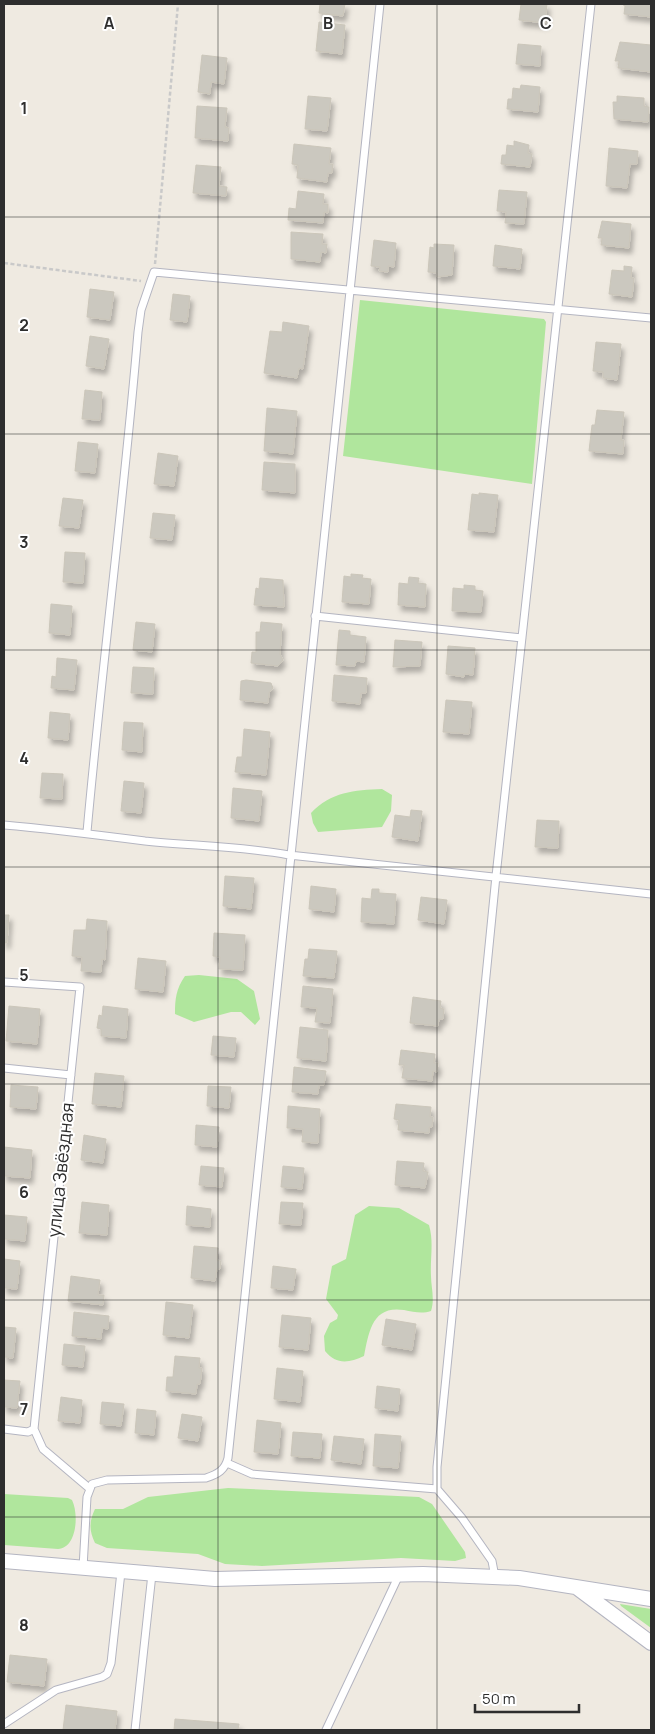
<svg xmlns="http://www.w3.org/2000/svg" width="655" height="1734" font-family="Manrope,sans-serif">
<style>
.green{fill:#b0e69d}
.building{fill:#cbc8bf;stroke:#cbc6ba;filter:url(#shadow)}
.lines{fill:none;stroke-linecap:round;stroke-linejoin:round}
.service-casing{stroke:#b4b5c1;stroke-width:9}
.minor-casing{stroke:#b4b5c1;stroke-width:16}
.path{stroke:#c9c9c9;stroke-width:2.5;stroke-dasharray:4 2.5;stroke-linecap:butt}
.service{stroke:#fff;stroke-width:7}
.minor{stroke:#fff;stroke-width:14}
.grid{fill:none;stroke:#2e2e2e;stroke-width:1;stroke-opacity:0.55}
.labels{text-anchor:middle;stroke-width:4;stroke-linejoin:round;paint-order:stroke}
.street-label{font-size:18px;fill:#2e2e2e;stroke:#fff}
.grid-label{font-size:16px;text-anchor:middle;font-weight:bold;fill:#2e2e2e;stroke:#fff;stroke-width:4;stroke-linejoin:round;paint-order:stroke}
</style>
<defs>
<filter id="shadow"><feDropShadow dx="3" dy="5.5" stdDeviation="2.5" flood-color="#0004"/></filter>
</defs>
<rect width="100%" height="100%" fill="#efeae1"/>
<path class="green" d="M 360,300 L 544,319 L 546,322 L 532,484 L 343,456 Z
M 382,789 L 392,795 L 391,811 L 382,827 L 318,832 L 313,823 L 311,813 C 331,792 354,790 382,789 Z
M 199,975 L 237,979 L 254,991 L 260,1019 L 255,1025 L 241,1012 L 231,1012 L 194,1022 L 175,1014 C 175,999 176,989 185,976 Z
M 369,1206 L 399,1208 L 429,1225 C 434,1242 430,1258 431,1276 C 431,1287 435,1299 431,1311 C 422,1314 414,1312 404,1310 C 372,1305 369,1332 364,1356 C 349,1363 336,1365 325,1351 L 324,1336 L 330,1323 L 337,1319 L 338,1315 L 326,1299 L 332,1266 L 346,1259 L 355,1215 Z
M 228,1488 L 419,1497 L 432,1504 L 465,1552 L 466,1558 L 455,1561 L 401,1558 L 262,1566 L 225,1564 L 198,1554 L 107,1548 L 95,1543 C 89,1531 89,1521 95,1509 L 123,1509 L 148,1497 Z
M 4,1494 L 68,1498 L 72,1500 C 79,1514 77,1548 58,1549 L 4,1545 Z
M 620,1604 L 651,1609 L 651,1628 L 621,1606 Z"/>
<path class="building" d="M 320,4 L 347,4 L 345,4 L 343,16 L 319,13 Z
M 521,4 L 547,4 L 545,23 L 519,20 Z
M 622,4 L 651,4 L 651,17 L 624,14 L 625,6 Z
M 319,22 L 345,25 L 342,54 L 316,51 Z
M 620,42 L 651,45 L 651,72 L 618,68 L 619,61 L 615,61 Z
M 518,44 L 541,46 L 540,66 L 516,64 Z
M 202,55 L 227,58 L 224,84 L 211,82 L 210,94 L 198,92 Z
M 521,85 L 540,87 L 538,112 L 507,109 L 508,99 L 512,99 L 513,88 L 520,89 Z
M 308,96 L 331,98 L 327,131 L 305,129 Z
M 617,96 L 644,98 L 644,106 L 649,107 L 648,122 L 614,119 L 613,102 L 617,102 Z
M 197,106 L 227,108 L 225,127 L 229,128 L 228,141 L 195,138 Z
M 514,141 L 529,145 L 528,153 L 532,154 L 530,167 L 501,164 L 502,155 L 506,155 L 507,145 L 514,146 Z
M 294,144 L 331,148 L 329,164 L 333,164 L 332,173 L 328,173 L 327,182 L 297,178 L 298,165 L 292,164 Z
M 609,148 L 638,151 L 637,164 L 630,164 L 627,188 L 606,186 Z
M 196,165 L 221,167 L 219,186 L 227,187 L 226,196 L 193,193 Z
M 499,190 L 527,192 L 524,224 L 505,223 L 506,212 L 497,211 Z
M 298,191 L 324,194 L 323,204 L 328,204 L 328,213 L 324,212 L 323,223 L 288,220 L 289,208 L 296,209 Z
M 602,221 L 631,224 L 629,248 L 601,245 L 602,238 L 598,238 Z
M 291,232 L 323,234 L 322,244 L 327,244 L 326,253 L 321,252 L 320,262 L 291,259 Z
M 374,240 L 396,243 L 394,267 L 388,266 L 388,272 L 379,271 L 380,267 L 371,266 Z
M 434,244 L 454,245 L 452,275 L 437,277 L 437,273 L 428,272 L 430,247 L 434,248 Z
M 495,245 L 522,249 L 520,269 L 493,266 Z
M 624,266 L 632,267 L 631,278 L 634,278 L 632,297 L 609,294 L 612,270 L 624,271 Z
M 90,289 L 114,292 L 110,320 L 87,317 Z
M 173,294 L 190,296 L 187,322 L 170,320 Z
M 283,322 L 309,326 L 303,369 L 299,368 L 297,378 L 264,373 L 270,331 L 282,332 Z
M 90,336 L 109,339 L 104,369 L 86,366 Z
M 596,342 L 621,344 L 617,380 L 603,378 L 603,372 L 593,371 Z
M 85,390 L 102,392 L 100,420 L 82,419 Z
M 267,408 L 297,411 L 293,454 L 264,451 Z
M 597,410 L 624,412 L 621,440 L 624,440 L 623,454 L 589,451 L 592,425 L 595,425 Z
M 78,442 L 98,444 L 95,473 L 75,471 Z
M 158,453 L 178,456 L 174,486 L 154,484 Z
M 264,462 L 295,464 L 295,493 L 262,490 Z
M 479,493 L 498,495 L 494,532 L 468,530 L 472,494 L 479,495 Z
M 63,498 L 83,500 L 79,528 L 59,526 Z
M 153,513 L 175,515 L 172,540 L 150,538 Z
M 65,552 L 85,553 L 83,583 L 63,582 Z
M 351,574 L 363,575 L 362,578 L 371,579 L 369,604 L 342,602 L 344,576 L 351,577 Z
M 409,577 L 419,578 L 418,583 L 426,584 L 425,607 L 398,605 L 399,583 L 408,584 Z
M 260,578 L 283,580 L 284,607 L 254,605 L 256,588 L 259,589 Z
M 464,585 L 475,586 L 475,590 L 483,591 L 481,612 L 452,611 L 453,588 L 464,589 Z
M 51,604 L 72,606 L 70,635 L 49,633 Z
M 136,622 L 155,624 L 152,652 L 133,650 Z
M 261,622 L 282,624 L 280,654 L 283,660 L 278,666 L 251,663 L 252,652 L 256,652 L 256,632 L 260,632 Z
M 339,630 L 350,631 L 350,635 L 366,637 L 364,662 L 356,661 L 355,666 L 336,665 Z
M 395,640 L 422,642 L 420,666 L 393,667 Z
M 448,646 L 475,648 L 473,675 L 465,674 L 464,677 L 446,674 Z
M 57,658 L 77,660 L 74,690 L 51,688 L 52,676 L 56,677 Z
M 133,667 L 154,668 L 153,694 L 131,693 Z
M 334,675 L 367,678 L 366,693 L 361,693 L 360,704 L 332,701 Z
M 246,680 L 271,683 L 273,688 L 269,693 L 268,703 L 240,700 L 241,681 Z
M 446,700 L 472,702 L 469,734 L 443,732 Z
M 50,712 L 70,714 L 68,740 L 48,738 Z
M 124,722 L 143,723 L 142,752 L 122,750 Z
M 244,729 L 270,732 L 266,775 L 235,772 L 237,757 L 242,757 Z
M 42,773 L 63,774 L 62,799 L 40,798 Z
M 124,781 L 144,783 L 141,813 L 121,811 Z
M 233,788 L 262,791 L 259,821 L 231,818 Z
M 411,810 L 422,811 L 418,841 L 392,837 L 395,815 L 410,817 Z
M 537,820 L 559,821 L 558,848 L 535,847 Z
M 225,876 L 254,878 L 251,909 L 223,906 Z
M 311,886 L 336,889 L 334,912 L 309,909 Z
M 372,889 L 379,889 L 379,893 L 396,894 L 394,924 L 361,922 L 362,898 L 371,899 Z
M 421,897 L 447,900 L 444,924 L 418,920 Z
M 4,915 L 9,915 L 7,943 L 4,943 Z
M 87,919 L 107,921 L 105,960 L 102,959 L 101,972 L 81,971 L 82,957 L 72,956 L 74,930 L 86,930 Z
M 214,933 L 245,935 L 243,970 L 219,969 L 220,957 L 213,956 Z
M 309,949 L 337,951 L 334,978 L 303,976 L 305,959 L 308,959 Z
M 138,958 L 166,961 L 163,992 L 135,989 Z
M 303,986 L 333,989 L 330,1023 L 315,1022 L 317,1008 L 301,1007 Z
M 413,997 L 441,1001 L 440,1008 L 444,1009 L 443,1019 L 439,1019 L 438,1026 L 410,1023 Z
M 9,1006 L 40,1009 L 37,1044 L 6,1041 Z
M 103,1006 L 128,1009 L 126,1038 L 101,1036 L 101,1029 L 97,1028 L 99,1015 L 102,1016 Z
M 300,1027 L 328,1030 L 326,1061 L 297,1058 Z
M 213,1036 L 236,1038 L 234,1057 L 211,1055 Z
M 401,1050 L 435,1054 L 434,1063 L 438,1063 L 437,1072 L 433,1071 L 432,1081 L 402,1078 L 404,1065 L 399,1065 Z
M 294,1067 L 326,1071 L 324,1085 L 319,1085 L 318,1094 L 292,1092 Z
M 95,1073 L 124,1076 L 121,1107 L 92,1104 Z
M 11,1085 L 38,1087 L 36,1109 L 10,1107 Z
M 208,1086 L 231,1087 L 229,1108 L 207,1106 Z
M 396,1104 L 431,1107 L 430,1117 L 433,1117 L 432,1127 L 429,1127 L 429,1133 L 398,1130 L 399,1120 L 394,1119 Z
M 288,1106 L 320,1109 L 318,1143 L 302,1142 L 303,1129 L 287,1128 Z
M 196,1125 L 219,1127 L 217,1147 L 195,1145 Z
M 84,1135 L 106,1139 L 103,1163 L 81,1160 Z
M 4,1147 L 32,1150 L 30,1178 L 4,1176 Z
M 397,1161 L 424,1163 L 423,1171 L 428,1172 L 425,1188 L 395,1185 Z
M 201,1166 L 224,1168 L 222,1187 L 199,1185 Z
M 283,1166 L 304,1168 L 302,1189 L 281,1187 Z
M 82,1202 L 109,1205 L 107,1235 L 79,1233 Z
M 281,1202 L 303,1203 L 301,1225 L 279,1224 Z
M 187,1206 L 211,1209 L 210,1227 L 186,1225 Z
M 4,1215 L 27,1217 L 25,1241 L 4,1239 Z
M 194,1246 L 218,1248 L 217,1260 L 221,1261 L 220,1269 L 217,1269 L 215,1281 L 191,1278 Z
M 4,1259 L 20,1261 L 17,1289 L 4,1288 Z
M 273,1266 L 296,1269 L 293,1290 L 271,1288 Z
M 71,1276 L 100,1280 L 98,1295 L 104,1295 L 103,1305 L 68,1301 Z
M 166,1302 L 193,1305 L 189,1338 L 163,1335 Z
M 74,1312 L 109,1316 L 108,1329 L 102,1328 L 101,1339 L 72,1336 Z
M 282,1315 L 311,1318 L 308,1350 L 279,1347 Z
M 386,1319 L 416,1324 L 412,1350 L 382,1345 Z
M 4,1327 L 16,1328 L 13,1358 L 4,1357 Z
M 64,1344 L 85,1346 L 83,1367 L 62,1365 Z
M 175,1356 L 200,1358 L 199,1368 L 202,1368 L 200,1384 L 197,1384 L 196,1394 L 166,1391 L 167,1377 L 173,1377 Z
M 277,1368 L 303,1371 L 300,1402 L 274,1399 Z
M 4,1380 L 20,1381 L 17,1408 L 4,1407 Z
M 377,1386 L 400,1389 L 398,1411 L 375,1408 Z
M 61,1397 L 82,1400 L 80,1423 L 58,1421 Z
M 102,1402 L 124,1404 L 121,1426 L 100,1424 Z
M 137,1409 L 156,1411 L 154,1435 L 135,1433 Z
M 182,1414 L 202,1417 L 198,1441 L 178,1438 Z
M 257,1420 L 281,1423 L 278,1454 L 254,1452 Z
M 293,1432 L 322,1434 L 320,1458 L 291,1456 Z
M 375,1434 L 401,1436 L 398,1468 L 373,1466 Z
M 334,1436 L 364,1439 L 361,1464 L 331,1460 Z
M 10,1655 L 47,1659 L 44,1686 L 7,1682 Z
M 66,1705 L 117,1711 L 115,1730 L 63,1730 Z
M 175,1719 L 239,1724 L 238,1730 L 174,1730 Z"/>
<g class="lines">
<g class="service-casing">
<path id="service" d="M 315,616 L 522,638
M 4,825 C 51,829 98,835 145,841 C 193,846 241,846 289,855 L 651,894
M 87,832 C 102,665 124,499 138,332 L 141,310 L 154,272 L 651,318
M 4,982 L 80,987 L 34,1429 L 43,1449 L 89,1488
M 4,1068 L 71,1075
M 4,1429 L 28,1432 L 34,1429
M 227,1463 L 252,1474 L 437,1489
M 83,1568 L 87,1497 L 92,1484 L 107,1480 L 206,1478 C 218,1474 225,1470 228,1458 L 380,4
M 495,1577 L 492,1561 L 462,1518 L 437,1489 L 437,1467 L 496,876 L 591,4
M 4,1724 L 56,1690 L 102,1677 L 107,1674 L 111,1663 L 121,1572
M 135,1730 L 152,1574
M 326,1730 L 399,1575"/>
</g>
<g class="minor-casing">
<path id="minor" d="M 4,1561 L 215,1579 L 423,1574 L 519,1578 L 651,1599
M 576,1587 L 651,1643"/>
</g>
<path class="path" d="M 4,263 L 141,281
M 155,264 L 178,4"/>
<use href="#service" class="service"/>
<use href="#minor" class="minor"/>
</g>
<path class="grid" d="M 218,4 L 218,1730M 437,4 L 437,1730M 4,217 L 651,217M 4,434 L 651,434M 4,650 L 651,650M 4,867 L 651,867M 4,1084 L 651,1084M 4,1300 L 651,1300M 4,1517 L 651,1517"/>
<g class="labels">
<g class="street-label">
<text transform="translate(61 1170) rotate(-84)" y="6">улица Звёздная</text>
</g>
</g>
<g class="grid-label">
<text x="109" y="29">A</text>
<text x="328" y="29">B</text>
<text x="546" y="29">C</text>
<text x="24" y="114">1</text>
<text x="24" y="331">2</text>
<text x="24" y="548">3</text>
<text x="24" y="764">4</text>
<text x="24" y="981">5</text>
<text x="24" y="1198">6</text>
<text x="24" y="1415">7</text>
<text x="24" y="1631">8</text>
</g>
<rect width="655" height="1734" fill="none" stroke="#2e2e2e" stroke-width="10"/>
<path d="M475 1704v8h104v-8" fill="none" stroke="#2e2e2e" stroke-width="2.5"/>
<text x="482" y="1704" font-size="15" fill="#2e2e2e" stroke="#ffffff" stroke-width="4" paint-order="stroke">50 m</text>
</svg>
